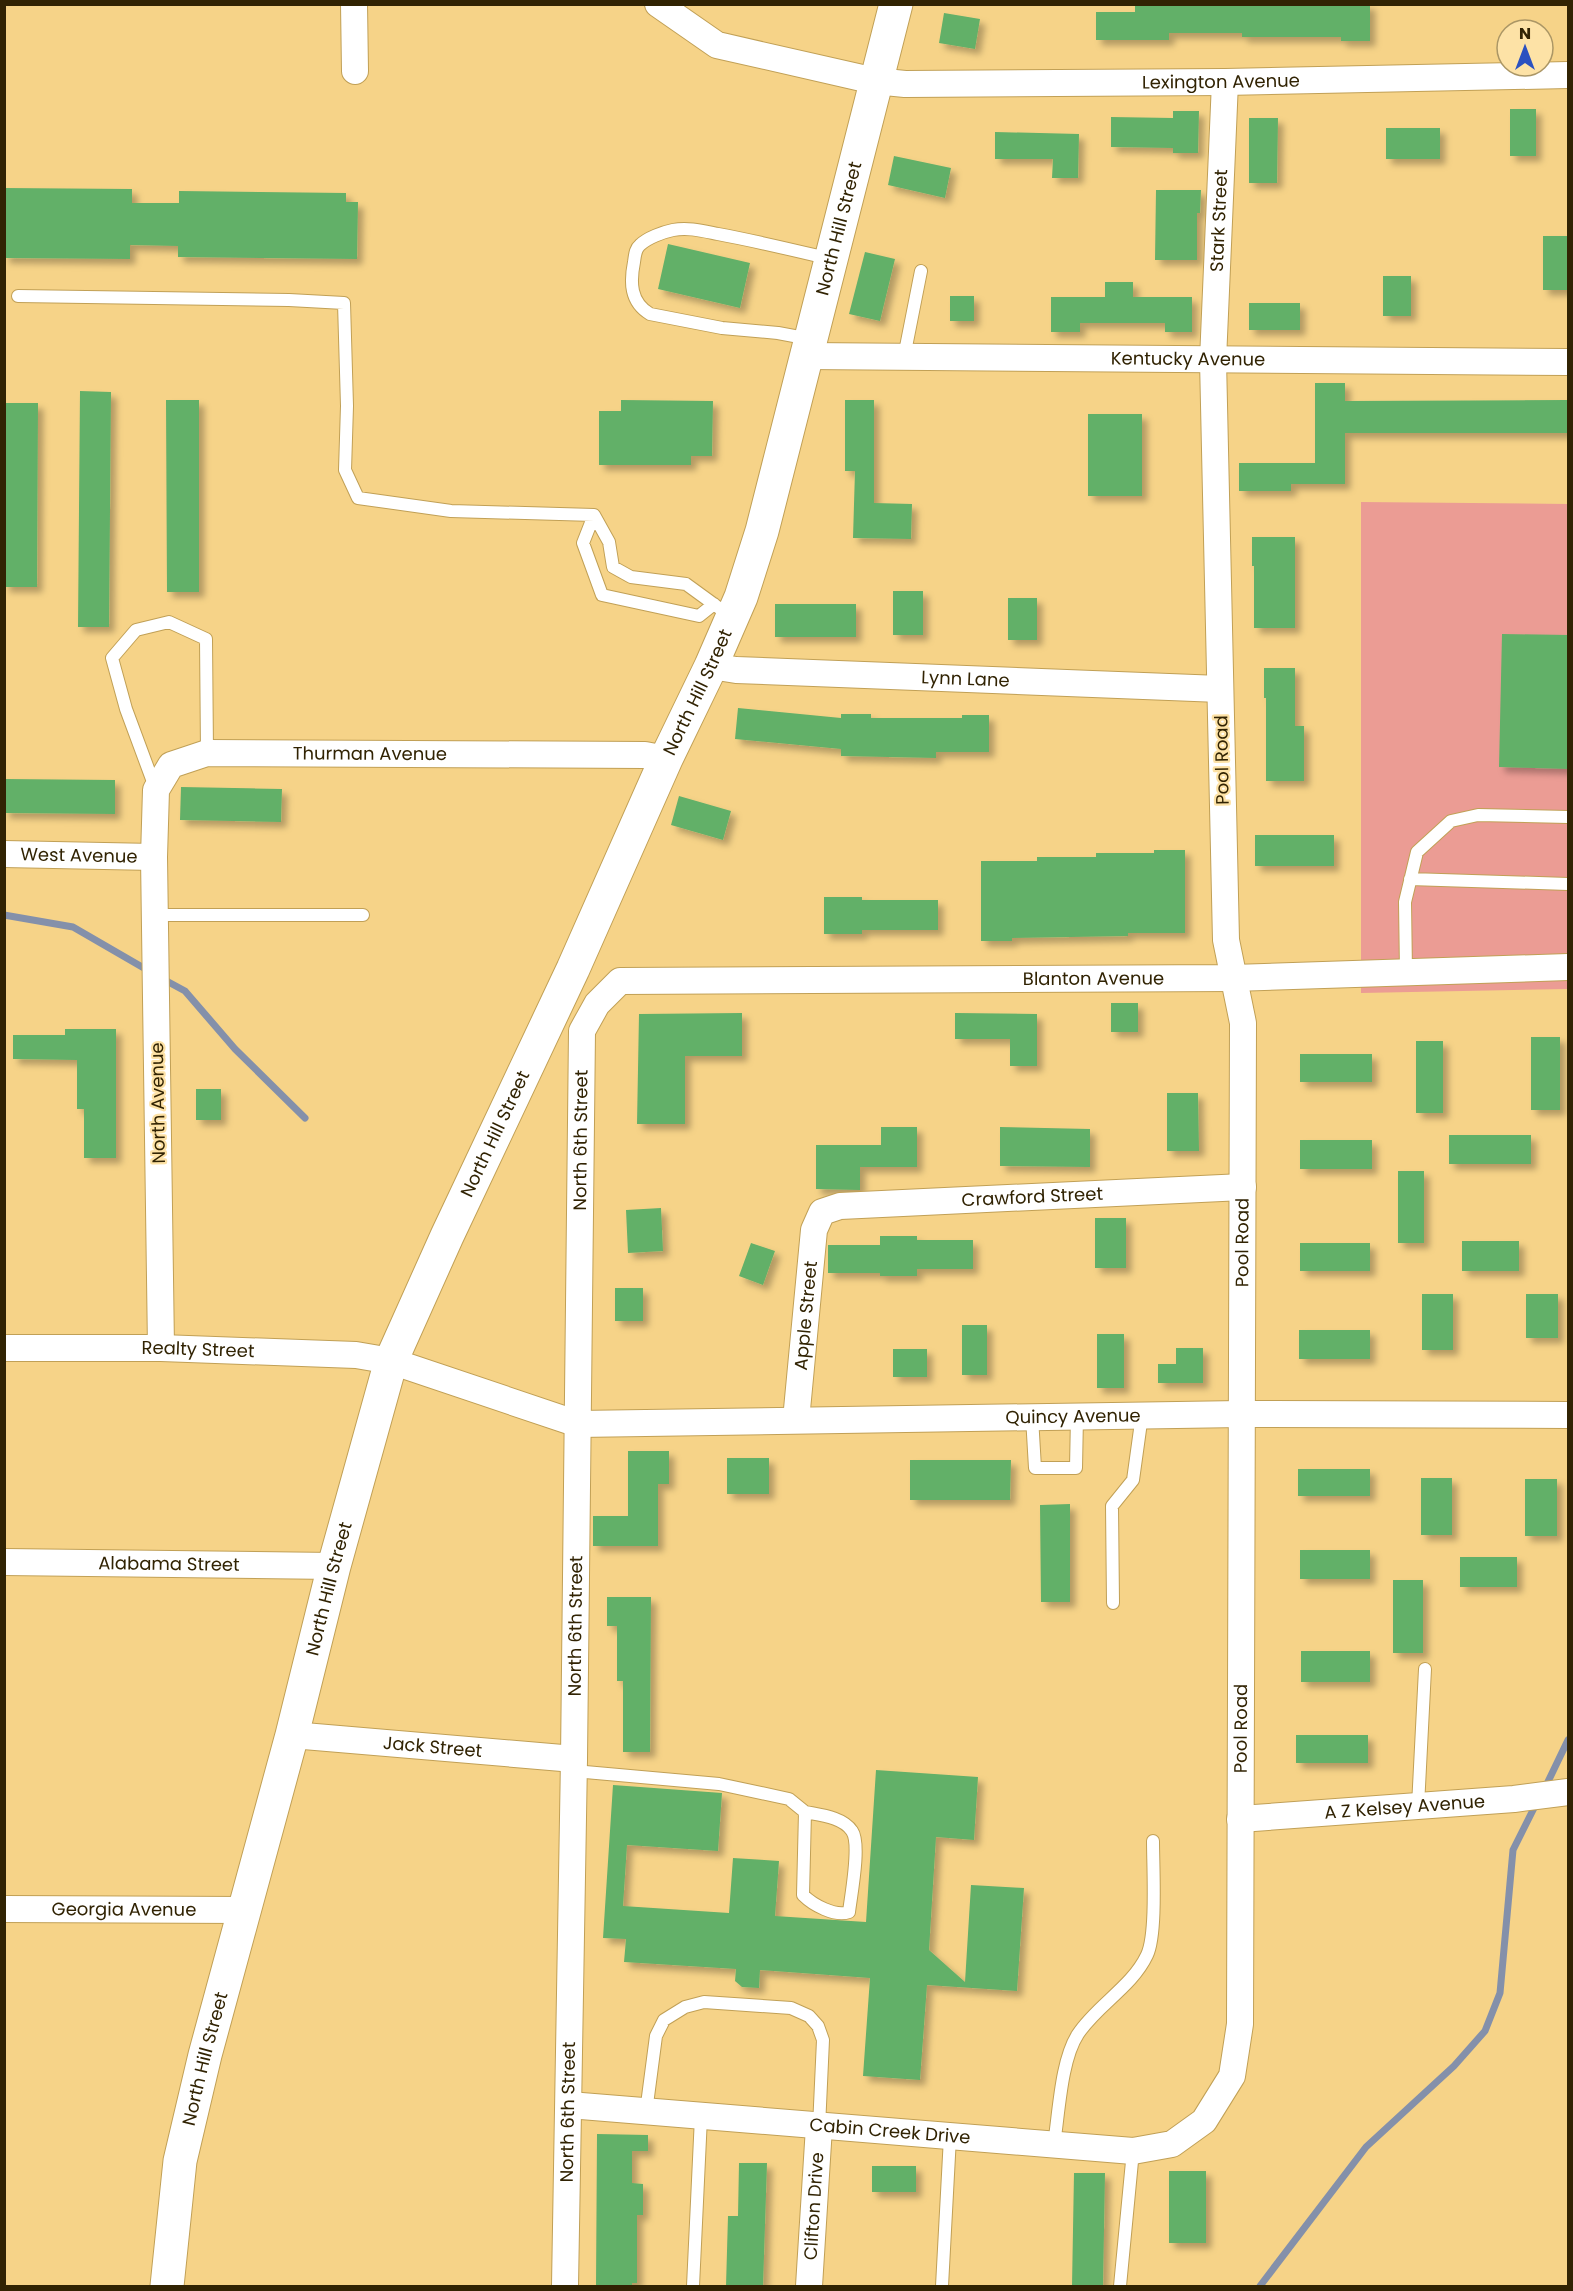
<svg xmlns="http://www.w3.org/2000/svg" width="1573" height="2291" font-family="Poppins,sans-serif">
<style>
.green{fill:#eb9c94}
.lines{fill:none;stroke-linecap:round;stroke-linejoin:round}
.stream{stroke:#8490aa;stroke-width:7}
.building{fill:#62b068;filter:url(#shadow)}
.lane-casing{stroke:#c1a056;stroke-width:14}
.street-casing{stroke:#c1a056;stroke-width:28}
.secondary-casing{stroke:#c1a056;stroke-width:35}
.lane{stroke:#fff;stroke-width:12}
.street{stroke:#fff;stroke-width:26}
.secondary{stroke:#fff;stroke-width:33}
.labels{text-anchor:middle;stroke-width:4.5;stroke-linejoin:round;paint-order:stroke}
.street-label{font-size:18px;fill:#312303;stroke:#fde2a6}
</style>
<defs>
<filter id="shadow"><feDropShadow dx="5.5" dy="5.5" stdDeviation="3" flood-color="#0004"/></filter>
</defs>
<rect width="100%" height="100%" fill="#f6d388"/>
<path class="green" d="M 1361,502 L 1568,504 L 1568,989 L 1361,993 Z"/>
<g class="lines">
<path class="stream" d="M 4,915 L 73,927 L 149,971
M 161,978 L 185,991 L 235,1049 L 305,1118
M 1544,1790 L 1568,1740
M 1260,2286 L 1366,2147 L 1454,2066 L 1485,2031 L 1500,1993 L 1513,1850 L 1537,1802"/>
</g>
<path class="building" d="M 1135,4 L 1370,4 L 1370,41 L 1341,41 L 1341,37 L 1242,37 L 1242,33 L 1169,33 L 1169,40 L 1096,40 L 1096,12 L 1135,12 Z
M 944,13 L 980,19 L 975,49 L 939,43 Z
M 1510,109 L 1536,109 L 1536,156 L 1510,156 Z
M 1173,111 L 1199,111 L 1198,153 L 1173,153 L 1173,148 L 1111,147 L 1111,117 L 1173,118 Z
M 1249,118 L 1278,118 L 1277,183 L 1249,183 Z
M 1386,128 L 1440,128 L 1440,159 L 1386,159 Z
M 995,132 L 1079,134 L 1078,178 L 1052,178 L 1053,159 L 995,159 Z
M 894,156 L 951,168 L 945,198 L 888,185 Z
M 4,188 L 132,189 L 132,203 L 179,203 L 179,191 L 346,193 L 346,202 L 358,202 L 357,259 L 178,257 L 178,246 L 130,245 L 130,259 L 4,258 Z
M 1156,190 L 1201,190 L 1200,213 L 1197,213 L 1197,260 L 1155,260 Z
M 1543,236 L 1569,236 L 1569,290 L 1543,290 Z
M 668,244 L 750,263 L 740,308 L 658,289 Z
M 865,252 L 895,259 L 880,321 L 849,314 Z
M 1383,276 L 1411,276 L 1411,316 L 1383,316 Z
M 1105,282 L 1133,282 L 1133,297 L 1192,297 L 1192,332 L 1165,332 L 1165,323 L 1080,323 L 1080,332 L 1051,332 L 1051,297 L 1105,297 Z
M 950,296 L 974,296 L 974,321 L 950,321 Z
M 1249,303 L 1300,303 L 1300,330 L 1249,330 Z
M 1315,383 L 1345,383 L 1345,401 L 1569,400 L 1569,433 L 1345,433 L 1345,484 L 1291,484 L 1291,491 L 1239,491 L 1239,463 L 1315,463 Z
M 80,391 L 111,392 L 109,627 L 78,627 Z
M 166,400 L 199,400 L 199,592 L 167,592 Z
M 621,400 L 713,401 L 712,456 L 691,456 L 691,465 L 599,465 L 599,411 L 621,411 Z
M 845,400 L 874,400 L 874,503 L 912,504 L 911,539 L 853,538 L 855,471 L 845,471 Z
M 5,403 L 38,403 L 37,587 L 4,587 Z
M 1088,414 L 1142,414 L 1142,496 L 1088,496 Z
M 1252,537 L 1295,537 L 1295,628 L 1254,628 L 1254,566 L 1252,566 Z
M 893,591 L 923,591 L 923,635 L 893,635 Z
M 1008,598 L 1037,598 L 1037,640 L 1008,640 Z
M 775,604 L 856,604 L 856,637 L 775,637 Z
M 1502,634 L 1569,635 L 1569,769 L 1499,767 Z
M 1264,668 L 1295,668 L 1295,726 L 1304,726 L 1304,781 L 1266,781 L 1266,698 L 1264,698 Z
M 738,708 L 841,718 L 841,714 L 871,714 L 871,718 L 962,718 L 962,715 L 989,715 L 989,752 L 936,752 L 936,758 L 841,756 L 841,749 L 735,739 Z
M 4,779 L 115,780 L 115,814 L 4,813 Z
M 181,787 L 282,789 L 281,822 L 180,820 Z
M 679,796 L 731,811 L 723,840 L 671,825 Z
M 1255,835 L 1334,835 L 1334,866 L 1255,866 Z
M 1154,850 L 1185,850 L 1185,933 L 1128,933 L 1128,936 L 1012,938 L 1012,941 L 981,941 L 981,861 L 1037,861 L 1037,857 L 1096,857 L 1096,853 L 1154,853 Z
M 824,897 L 862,897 L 862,900 L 938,900 L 938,930 L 862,930 L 862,934 L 824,934 Z
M 1111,1003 L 1138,1003 L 1138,1032 L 1111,1032 Z
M 742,1013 L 742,1056 L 685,1056 L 685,1124 L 637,1124 L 639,1014 Z
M 955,1013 L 1037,1014 L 1037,1066 L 1010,1066 L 1010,1039 L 955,1039 Z
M 65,1029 L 116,1029 L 116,1158 L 84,1158 L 84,1109 L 77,1109 L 77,1060 L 13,1059 L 13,1035 L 65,1035 Z
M 1531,1037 L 1560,1037 L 1560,1110 L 1531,1110 Z
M 1416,1041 L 1443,1041 L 1443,1113 L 1416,1113 Z
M 1300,1054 L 1372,1054 L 1372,1082 L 1300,1082 Z
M 196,1089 L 221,1089 L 221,1120 L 196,1120 Z
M 1167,1093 L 1198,1093 L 1199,1151 L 1167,1151 Z
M 881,1127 L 917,1127 L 917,1167 L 860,1167 L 860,1190 L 816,1189 L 816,1145 L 881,1145 Z
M 1000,1127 L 1090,1129 L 1090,1167 L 1000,1166 Z
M 1449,1135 L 1531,1135 L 1531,1164 L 1449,1164 Z
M 1300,1140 L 1372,1140 L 1372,1169 L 1300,1169 Z
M 1398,1171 L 1424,1171 L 1424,1243 L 1398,1243 Z
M 661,1208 L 663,1251 L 628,1253 L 626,1210 Z
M 1095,1218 L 1126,1218 L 1126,1268 L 1095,1268 Z
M 880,1236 L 917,1236 L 917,1240 L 973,1240 L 973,1269 L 917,1269 L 917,1276 L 880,1276 L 880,1273 L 828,1273 L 828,1245 L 880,1245 Z
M 1462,1241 L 1519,1241 L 1519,1271 L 1462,1271 Z
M 751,1243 L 775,1251 L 763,1285 L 739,1276 Z
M 1300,1243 L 1370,1243 L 1370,1271 L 1300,1271 Z
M 615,1288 L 643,1288 L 643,1321 L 615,1321 Z
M 1422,1294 L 1453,1294 L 1453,1350 L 1422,1350 Z
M 1526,1294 L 1558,1294 L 1558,1338 L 1526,1338 Z
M 962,1325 L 987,1325 L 987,1375 L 962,1375 Z
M 1299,1330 L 1370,1330 L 1370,1359 L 1299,1359 Z
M 1097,1334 L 1124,1334 L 1124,1388 L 1097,1388 Z
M 1176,1348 L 1203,1348 L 1203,1383 L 1158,1383 L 1158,1364 L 1176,1364 Z
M 893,1349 L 927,1349 L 927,1377 L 893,1377 Z
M 628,1451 L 669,1451 L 669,1484 L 658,1484 L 658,1546 L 593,1546 L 593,1516 L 628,1516 Z
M 727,1458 L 769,1458 L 769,1494 L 727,1494 Z
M 910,1460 L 1011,1460 L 1010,1500 L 910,1500 Z
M 1298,1469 L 1370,1469 L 1370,1496 L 1298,1496 Z
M 1421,1478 L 1452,1478 L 1452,1535 L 1421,1535 Z
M 1525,1479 L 1557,1479 L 1557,1536 L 1525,1536 Z
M 1070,1504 L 1070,1602 L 1041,1602 L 1040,1505 Z
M 1300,1550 L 1370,1550 L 1370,1579 L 1300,1579 Z
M 1460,1557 L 1517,1557 L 1517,1587 L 1460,1587 Z
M 1393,1580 L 1423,1580 L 1423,1653 L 1393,1653 Z
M 607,1597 L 651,1597 L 650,1752 L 623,1752 L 623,1681 L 617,1681 L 617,1626 L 607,1626 Z
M 1301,1651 L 1370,1651 L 1370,1682 L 1301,1682 Z
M 1296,1735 L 1368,1735 L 1368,1763 L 1296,1763 Z
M 876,1770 L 978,1777 L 974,1840 L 936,1837 L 929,1950 L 965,1982 L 971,1885 L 1024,1888 L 1017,1991 L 927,1985 L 920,2080 L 863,2076 L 870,1978 L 760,1970 L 759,1988 L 742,1987 L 735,1981 L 736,1969 L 624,1962 L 626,1939 L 603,1938 L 613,1785 L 722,1793 L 718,1851 L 627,1845 L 623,1906 L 729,1913 L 733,1858 L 779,1861 L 775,1916 L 866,1922 Z
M 597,2134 L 648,2135 L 648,2151 L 632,2151 L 632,2183 L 643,2184 L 643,2215 L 637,2215 L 637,2283 L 632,2283 L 632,2286 L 596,2286 Z
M 739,2163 L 767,2163 L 763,2286 L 726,2286 L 728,2216 L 738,2216 Z
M 872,2166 L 916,2166 L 916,2192 L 872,2192 Z
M 1169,2171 L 1206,2171 L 1206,2243 L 1169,2243 Z
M 1074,2173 L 1105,2173 L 1103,2286 L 1072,2286 Z"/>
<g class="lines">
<g class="lane-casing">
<path id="lane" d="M 18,296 L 289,300 L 344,303 L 347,406 L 345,470 L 358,498 L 451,511 L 594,515
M 810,339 L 778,333 L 722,328 L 650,314 C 630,302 630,282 634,262 C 635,256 635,249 640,245 C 647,238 663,232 673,230 C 688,227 703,231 718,234 C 756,241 793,250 831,259
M 904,357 L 921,271
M 594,515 L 583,543 L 602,595 L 699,616 L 714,604
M 594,515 L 609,542 L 613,567 L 631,577 L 686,584 L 719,608
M 156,790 L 126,709 L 112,658 L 136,630 L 169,622 L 206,639 L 207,753
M 1410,879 L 1568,884
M 155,915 L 363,915
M 1406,972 L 1405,902 L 1417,852 L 1451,821 L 1478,815 L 1568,817
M 1032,1417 L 1035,1468 L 1076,1468 L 1077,1416
M 1113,1603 L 1112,1506 L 1133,1480 L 1142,1415
M 574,1771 L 719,1784 L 789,1799 L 805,1812 L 803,1895 C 813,1905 835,1917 849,1912 C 851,1895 861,1844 852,1831 C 843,1817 820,1815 805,1812
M 1418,1806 L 1425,1669
M 646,2112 L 656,2036 L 664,2020 L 685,2007 L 704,2002 L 791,2008 L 809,2016 L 818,2026 L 823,2040 L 819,2127
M 1054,2144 C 1059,2112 1061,2060 1078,2034 C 1097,2005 1132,1987 1147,1955 C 1157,1934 1153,1867 1153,1841
M 693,2286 L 701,2117
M 942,2286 L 950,2137
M 1120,2286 L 1133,2151"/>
</g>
<g class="street-casing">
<g id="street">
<path d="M 354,4 L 355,71"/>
<path id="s1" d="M 658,4 L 717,45 L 875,81 L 905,84 L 1225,82 L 1568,75"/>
<path id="s2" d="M 807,356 L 1568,362"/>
<path id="s3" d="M 711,666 L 736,670 L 1220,689"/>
<path id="s4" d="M 4,854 L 154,857"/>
<path id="s5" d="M 4,1348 L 161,1348 L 356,1355 L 391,1361 L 578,1424 L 1241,1414 L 1568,1415"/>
<path id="s6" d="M 161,1348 L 154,857 L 156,790 L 171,765 L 207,753 L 645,755 L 666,759"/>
<path id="s7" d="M 796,1420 L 814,1230 L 822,1212 L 840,1206 L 1243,1187"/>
<path id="s8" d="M 4,1562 L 334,1566"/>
<path id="s9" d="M 292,1735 L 574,1759"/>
<path id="s10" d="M 1240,1819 L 1514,1799 L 1568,1792"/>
<path id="s11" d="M 4,1909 L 244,1910"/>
<path id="s12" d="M 569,2105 L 1133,2151 L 1172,2144 L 1204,2121 L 1232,2076 L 1240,2024 L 1243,1023 L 1226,940 L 1213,360 L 1225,82"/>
<path id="s13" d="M 565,2286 L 574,1759 L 582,1031 L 597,1004 L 620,981 L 1233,978 L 1568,967"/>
<path id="s14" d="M 809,2286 L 819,2127"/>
</g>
</g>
<g class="secondary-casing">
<g id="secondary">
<path id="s15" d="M 167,2286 L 180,2161 L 205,2055 L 292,1735 L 334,1566 L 391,1361 L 447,1236 L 573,969 L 666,759 L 711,666 L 741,597 L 762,531 L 896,4"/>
</g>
</g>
<use href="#lane" class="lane"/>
<use href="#street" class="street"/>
<use href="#secondary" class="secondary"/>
</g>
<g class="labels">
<g class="street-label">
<text dy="6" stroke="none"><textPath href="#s1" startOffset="580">Lexington Avenue</textPath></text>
<text dy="6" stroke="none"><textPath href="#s12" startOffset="2556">Stark Street</textPath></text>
<text dy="6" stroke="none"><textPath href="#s15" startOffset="2175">North Hill Street</textPath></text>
<text dy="6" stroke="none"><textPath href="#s2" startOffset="381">Kentucky Avenue</textPath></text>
<text dy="6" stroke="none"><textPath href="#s3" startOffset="255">Lynn Lane</textPath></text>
<text dy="6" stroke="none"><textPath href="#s15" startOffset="1689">North Hill Street</textPath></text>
<text dy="6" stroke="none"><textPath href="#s6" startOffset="788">Thurman Avenue</textPath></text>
<text transform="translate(1222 760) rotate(-91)" y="6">Pool Road</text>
<text dy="6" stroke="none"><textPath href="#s4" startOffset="75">West Avenue</textPath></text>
<text dy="6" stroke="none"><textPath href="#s13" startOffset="1792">Blanton Avenue</textPath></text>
<text transform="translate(158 1103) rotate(-91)" y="6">North Avenue</text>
<text dy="6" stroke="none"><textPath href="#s15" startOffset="1203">North Hill Street</textPath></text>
<text dy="6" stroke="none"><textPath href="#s13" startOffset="1146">North 6th Street</textPath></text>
<text dy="6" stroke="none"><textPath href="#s7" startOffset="422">Crawford Street</textPath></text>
<text dy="6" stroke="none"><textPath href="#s12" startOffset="1532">Pool Road</textPath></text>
<text dy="6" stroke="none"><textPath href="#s7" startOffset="105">Apple Street</textPath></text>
<text dy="6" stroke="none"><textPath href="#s5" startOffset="194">Realty Street</textPath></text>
<text dy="6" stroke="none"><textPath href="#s5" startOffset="1080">Quincy Avenue</textPath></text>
<text dy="6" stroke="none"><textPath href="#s8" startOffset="165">Alabama Street</textPath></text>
<text dy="6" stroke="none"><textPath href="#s15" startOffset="717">North Hill Street</textPath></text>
<text dy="6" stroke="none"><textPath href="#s13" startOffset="660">North 6th Street</textPath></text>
<text dy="6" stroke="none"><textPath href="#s12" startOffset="1046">Pool Road</textPath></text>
<text dy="6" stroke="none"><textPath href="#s9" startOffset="141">Jack Street</textPath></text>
<text dy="6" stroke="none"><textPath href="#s10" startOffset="165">A Z Kelsey Avenue</textPath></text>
<text dy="6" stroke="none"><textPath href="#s11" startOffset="120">Georgia Avenue</textPath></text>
<text dy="6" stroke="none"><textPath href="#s15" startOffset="231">North Hill Street</textPath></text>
<text dy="6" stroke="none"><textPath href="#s13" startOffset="174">North 6th Street</textPath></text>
<text dy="6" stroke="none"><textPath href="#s12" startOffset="322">Cabin Creek Drive</textPath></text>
<text dy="6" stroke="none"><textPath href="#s14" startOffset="80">Clifton Drive</textPath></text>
</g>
</g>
<rect width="1573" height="2291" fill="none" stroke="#312303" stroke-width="12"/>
<g transform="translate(1525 48)"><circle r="28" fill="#fde2a6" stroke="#ab9665" stroke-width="1.5"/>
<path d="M0-4.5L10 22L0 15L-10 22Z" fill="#2b51c0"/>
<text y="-9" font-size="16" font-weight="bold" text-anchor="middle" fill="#312303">N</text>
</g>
</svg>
